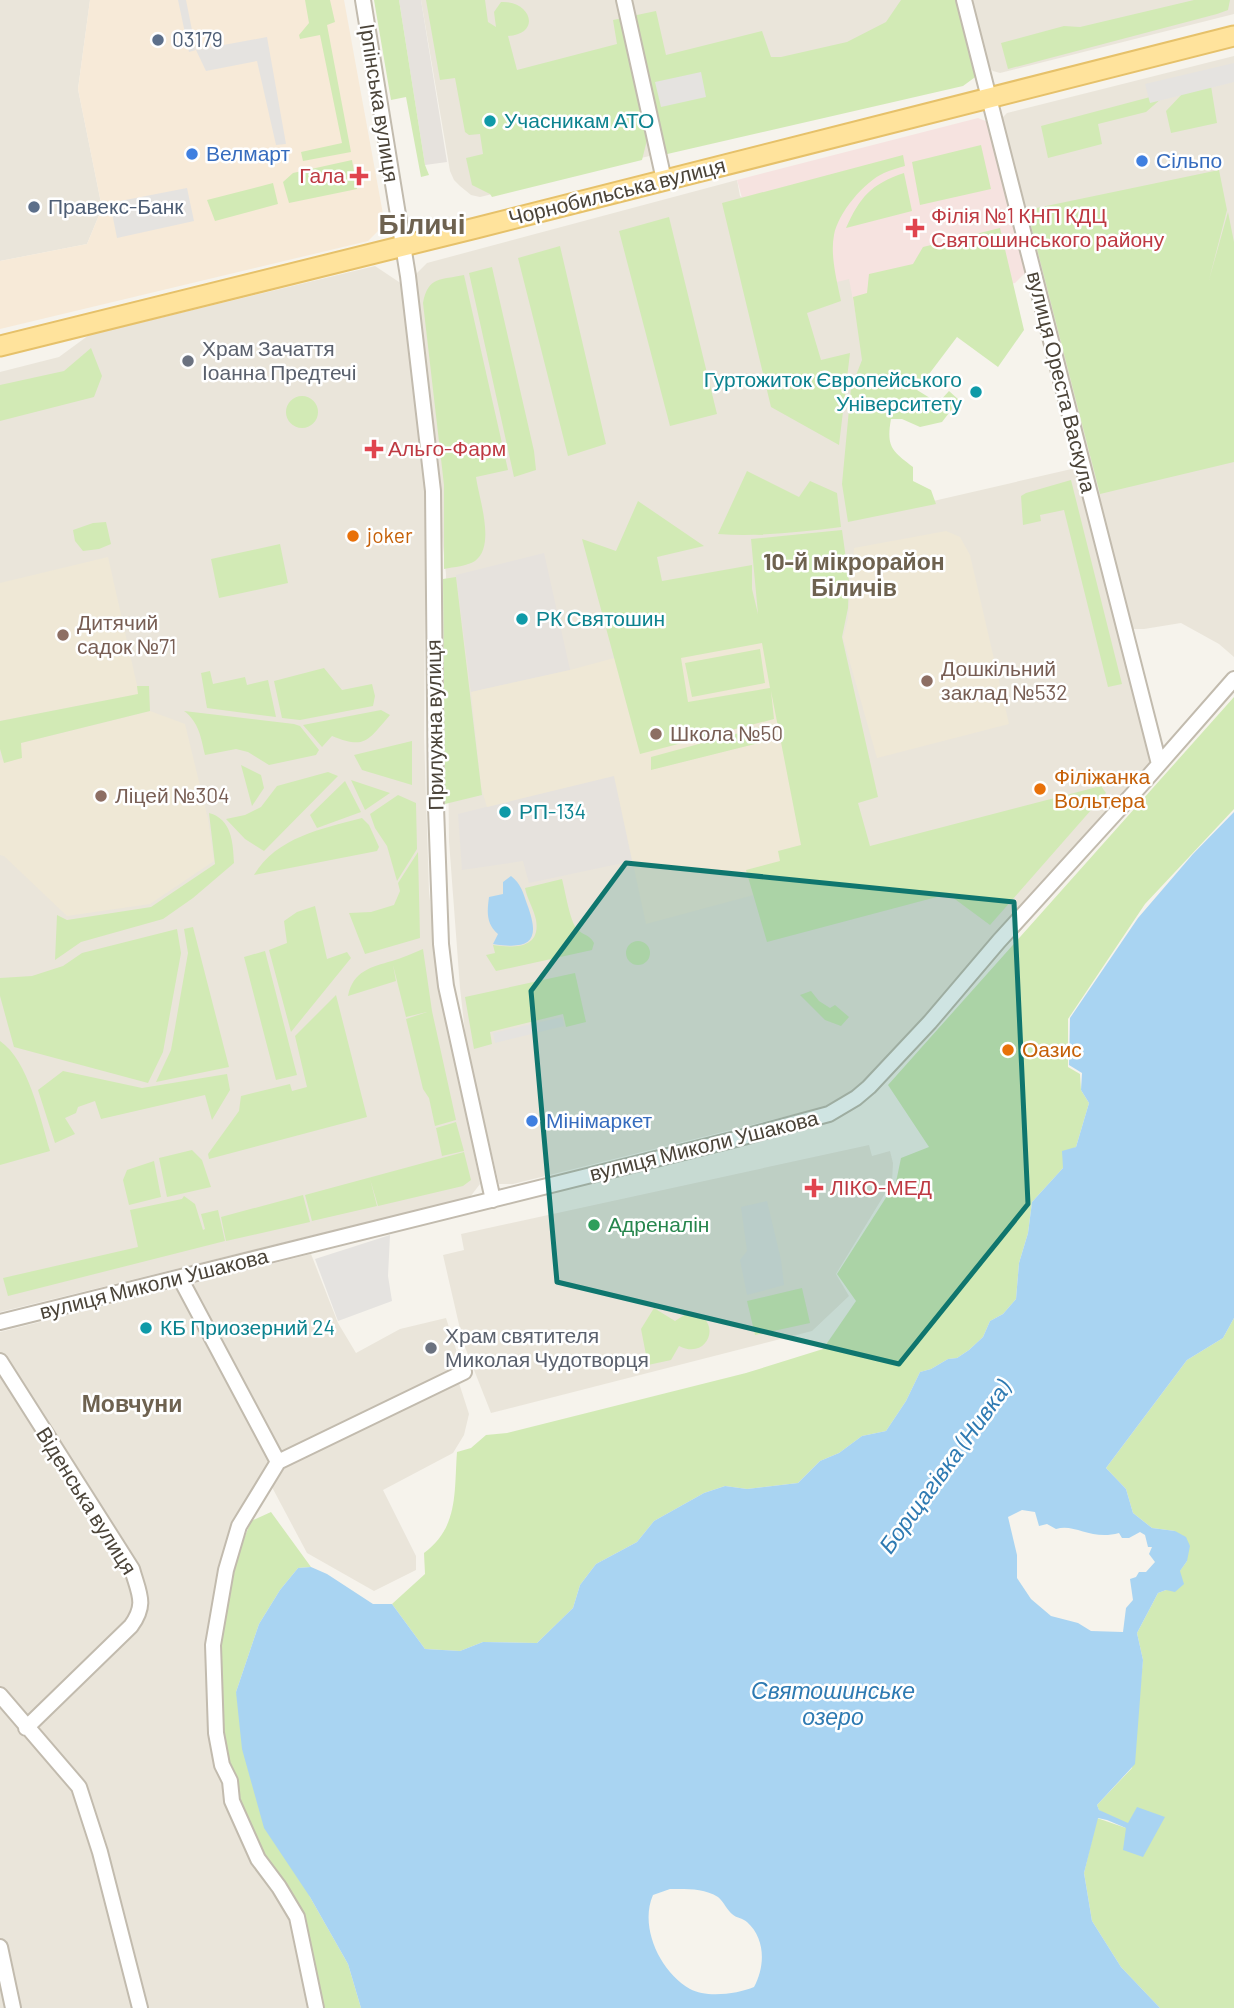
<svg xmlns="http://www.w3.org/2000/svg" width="1234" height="2008" font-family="Barlow,sans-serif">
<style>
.residential{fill:#eae5da}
.commercial{fill:#f7ead8}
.industrial{fill:#e6e2dd}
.education{fill:#efe8d6}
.medical{fill:#f6e3e0}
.green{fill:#d2eab5;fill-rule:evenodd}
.parking{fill:#e5e3e0}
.water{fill:#a9d4f2;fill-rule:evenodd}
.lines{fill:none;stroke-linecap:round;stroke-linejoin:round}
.minor-casing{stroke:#c2bbae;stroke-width:18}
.major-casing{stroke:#e6c16a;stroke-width:23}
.minor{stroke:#fff;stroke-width:14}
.major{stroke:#ffe39c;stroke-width:19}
.marked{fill:#0f766e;fill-opacity:0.2;stroke:#0f766e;stroke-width:5;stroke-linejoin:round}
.service-dot{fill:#5c6f8a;stroke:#fff;stroke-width:2.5}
.culture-dot{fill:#0f9aa8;stroke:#fff;stroke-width:2.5}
.shop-dot{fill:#3f7fe0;stroke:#fff;stroke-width:2.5}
.health-dot{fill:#e0444e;stroke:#fff;stroke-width:2.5}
.worship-dot{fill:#6b7280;stroke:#fff;stroke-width:2.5}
.food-dot{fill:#e8710a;stroke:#fff;stroke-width:2.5}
.education-dot{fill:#8d6e63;stroke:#fff;stroke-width:2.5}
.leisure-dot{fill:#2e9e5b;stroke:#fff;stroke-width:2.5}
.labels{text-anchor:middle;stroke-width:5;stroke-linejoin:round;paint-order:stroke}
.service-label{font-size:21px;fill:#4e5e75;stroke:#fff;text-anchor:start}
.street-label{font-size:21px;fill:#4b4439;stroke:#fff}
.culture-label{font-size:21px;fill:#0d838f;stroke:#fff;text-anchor:start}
.shop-label{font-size:21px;fill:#366cbe;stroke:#fff;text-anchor:start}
.health-label{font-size:21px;fill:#be3a42;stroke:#fff;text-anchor:start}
.worship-label{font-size:21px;fill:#5b616d;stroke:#fff;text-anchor:start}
.food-label{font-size:21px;fill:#c56008;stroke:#fff;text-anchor:start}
.education-label{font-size:21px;fill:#785e54;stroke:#fff;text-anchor:start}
.leisure-label{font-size:21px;fill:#27864d;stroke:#fff;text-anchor:start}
.neighbourhood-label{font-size:23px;font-weight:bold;fill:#6e6250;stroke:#fff}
.water-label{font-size:23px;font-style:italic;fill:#2e7ab2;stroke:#fff}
.district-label{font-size:28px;font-weight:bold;fill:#6e6250;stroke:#fff}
</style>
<rect width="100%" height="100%" fill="#f6f3ec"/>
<path class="residential" d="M 0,0 L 90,0 L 78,89 L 102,208 L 87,244 L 0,261 Z
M 421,0 L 955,0 L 736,135 L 480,197 L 471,195 L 460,186 L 454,180 L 450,171 Z
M 970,0 L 1234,0 L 1234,14 L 1000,73 L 993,71 L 988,67 Z
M 1234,56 L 1234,657 L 1219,644 L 1181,623 L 1144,629 L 1131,629 L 1001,119 L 1007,113 Z
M 737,180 L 740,196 L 850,279 L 857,321 L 903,508 L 1076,468 L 1153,763 L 865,1084 L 824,1107 L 513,1184 L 499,1184 L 467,1049 L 460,988 L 449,841 L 446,574 L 415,285 L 417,273 L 427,263 Z
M 375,266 L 402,284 L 426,484 L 424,737 L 429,891 L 435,950 L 480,1184 L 470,1197 L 0,1312 L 0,372 L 59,357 L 89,335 Z
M 869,1145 L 872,1156 L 890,1151 L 893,1163 L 892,1182 L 836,1274 L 849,1296 L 812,1331 L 491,1413 L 463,1342 L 443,1255 L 464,1250 L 461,1234 Z
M 311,1254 L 338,1323 L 356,1353 L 400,1329 L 446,1318 L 460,1362 L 458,1380 L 469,1414 L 464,1435 L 453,1453 L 383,1490 L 416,1556 L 416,1570 L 374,1591 L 307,1553 L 265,1474 L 237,1515 L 224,1559 L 208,1637 L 209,1737 L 227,1801 L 295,1926 L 312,2008 L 0,2008 L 0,1332 Z"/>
<path class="commercial" d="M 90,0 L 344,0 L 383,214 L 379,230 L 368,241 L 0,329 L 0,261 L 87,244 L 102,208 L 78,89 Z"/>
<path class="industrial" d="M 399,0 L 421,0 L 447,162 L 425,165 Z
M 544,553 L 570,670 L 471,692 L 456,575 Z
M 614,775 L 632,861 L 529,883 L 523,861 L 462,870 L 458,814 Z"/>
<path class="education" d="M 946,531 L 960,537 L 970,555 L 1009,724 L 877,758 L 843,638 L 848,618 L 854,548 Z
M 108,557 L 139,694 L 0,721 L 0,583 Z
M 807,606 L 854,812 L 798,883 L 646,924 L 614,776 L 487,807 L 481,787 L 471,692 L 570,670 Z
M 150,711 L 185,724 L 208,819 L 214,861 L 150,904 L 67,916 L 4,856 L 0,855 L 0,760 L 3,760 L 5,763 L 21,743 Z"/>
<path class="medical" d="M 978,118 L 988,122 L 1025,273 L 1015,283 L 857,321 L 849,279 L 770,299 L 737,180 Z"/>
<path class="green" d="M 305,0 L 330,0 L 335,22 L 327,25 L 351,152 L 303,161 L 301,152 L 342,143 L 320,35 L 300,39 L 299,35 L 309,23 Z
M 374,0 L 399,0 L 425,165 L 429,175 L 421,177 L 406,97 L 391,100 Z
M 426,0 L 485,0 L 488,22 L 496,27 L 494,12 L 501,2 C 531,0 542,34 508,36 L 517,70 L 617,44 L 613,20 L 656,11 L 666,55 L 762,31 L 771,57 L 781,57 L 847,42 L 886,22 L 901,0 L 960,0 L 978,75 L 963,86 L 663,155 L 649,132 L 642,160 L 492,197 L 490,194 L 472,185 L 466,158 L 483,154 L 480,134 L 469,135 L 465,132 L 455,78 L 440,80 Z
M 1194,0 L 1230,0 L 1228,10 L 1217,14 L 1008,69 L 1001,43 L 1064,26 L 1080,27 Z
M 1211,86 L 1217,123 L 1171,133 L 1166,111 L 1184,92 Z
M 1169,92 L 1146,112 L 1098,124 L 1102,144 L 1048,158 L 1041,126 Z
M 981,145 L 991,189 L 920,205 L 912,162 Z
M 903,155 L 905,166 C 898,168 890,170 884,173 C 864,182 838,213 834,235 C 830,256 837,281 841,301 L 807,313 L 821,360 L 850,353 L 839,445 L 771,407 L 722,203 Z
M 352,160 L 357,189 L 289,203 L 283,182 L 293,173 Z
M 1219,170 L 1227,210 L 1209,280 L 1228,212 L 1234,242 L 1234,462 L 1100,494 L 1027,210 Z
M 904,173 L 912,211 L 846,228 C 860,197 871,184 904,173 Z
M 273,183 L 278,204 L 215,221 L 207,200 Z
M 669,217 L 717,414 L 670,426 L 619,231 Z
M 1000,228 L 1024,330 L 998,367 L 957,337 L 917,390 L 938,403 L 949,391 L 959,400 L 942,422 L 920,427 L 902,419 L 891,419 C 886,447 892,451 913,467 L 913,481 L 931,490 L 936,504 L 848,522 L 842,484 L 851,388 L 862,360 L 853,297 L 867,293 L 869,274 L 913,264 L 923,247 Z
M 560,246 L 606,444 L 568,456 L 518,258 Z
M 492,267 L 534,451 L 536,470 L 514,477 L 469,273 Z
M 464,275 L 508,470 L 476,477 C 479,499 496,546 475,561 C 467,566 454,567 444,569 L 444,485 L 423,303 C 428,276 441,280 464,275 Z
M 91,348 L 102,376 L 94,397 L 0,421 L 0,385 L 64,371 Z
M286 412a16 16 0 1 1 32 0a16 16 0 1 1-32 0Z
M 747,471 L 799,497 L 810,481 L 837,493 L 841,527 C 801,532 759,537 718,534 Z
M 1071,480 L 1122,684 L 1108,687 L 1064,510 L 1040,515 L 1041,521 L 1023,525 L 1021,496 L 1026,493 Z
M 638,501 L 704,546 L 657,557 L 662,581 L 752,565 L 752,589 L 758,614 L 751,539 L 842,530 L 849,581 L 848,608 L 842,637 L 878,797 L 858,803 L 870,846 L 1101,786 L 1106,793 L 990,925 L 948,894 L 767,942 L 746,870 L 780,861 L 778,851 L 801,845 L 771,691 L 774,719 L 640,754 L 582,539 L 616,551 ZM 762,643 L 770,688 L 688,702 L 681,658 Z
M 106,522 L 111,544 L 99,549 L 83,551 L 75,541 L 73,530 L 93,523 Z
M 280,544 L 288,583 L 219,598 L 211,559 Z
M 456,577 L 482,795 L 445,804 L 443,579 Z
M 760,649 L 765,683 L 692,697 L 685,663 Z
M 324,668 L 342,690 L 372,684 L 375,696 L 373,706 L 300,720 L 282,718 L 274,681 Z
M 210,671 L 213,684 L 245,677 L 247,685 L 268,680 L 276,717 L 207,708 L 201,673 Z
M 137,686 L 149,686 L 150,711 L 21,743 L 22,758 L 4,763 L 0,749 L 0,721 L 138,694 Z
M 1234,697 L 1234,809 L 1145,904 L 1068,1019 L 1068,1067 L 1080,1074 L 1081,1090 L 1089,1103 L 1076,1147 L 1070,1150 L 1063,1168 L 1032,1202 L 1028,1233 L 1019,1263 L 1016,1299 L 1003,1314 L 990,1321 L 983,1337 L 969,1350 L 957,1358 L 948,1359 L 931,1369 L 920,1372 L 906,1401 L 886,1431 L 862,1436 L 839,1453 L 820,1461 L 798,1483 L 747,1489 L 725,1486 L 704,1493 L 654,1521 L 637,1542 L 596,1564 L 580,1585 L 573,1608 L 537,1643 L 483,1642 L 460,1651 L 425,1649 L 392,1604 L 425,1574 L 424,1553 C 459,1527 454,1492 457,1452 L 471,1448 L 486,1435 L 507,1433 L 746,1373 L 823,1349 L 856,1301 L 837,1274 L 896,1182 L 901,1158 L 929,1147 L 888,1085 Z
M 381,710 L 390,715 C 368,740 366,750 332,736 L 322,747 L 303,725 Z
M 184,711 L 294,724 L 300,726 L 319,750 L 316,755 L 269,765 L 248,752 L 236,749 L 205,755 C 201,738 199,722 184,711 Z
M 772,724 L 775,739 L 651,770 L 651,757 Z
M 412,741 L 412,785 L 362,770 L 354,755 Z
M 241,765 L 261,775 L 264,788 L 252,806 Z
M 328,772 L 338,776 L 264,851 L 245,839 L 226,819 L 245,815 L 261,807 L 277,786 Z
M 351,780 L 390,793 L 365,810 Z
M 345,781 L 361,812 L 317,828 L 310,815 Z
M 398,795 L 416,803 L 417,849 L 397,881 L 387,846 L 375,828 L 370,814 Z
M 209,813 C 232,819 233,843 234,863 L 193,898 L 163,919 L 81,942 L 55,960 L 57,915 L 67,920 L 151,907 L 215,864 Z
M 362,818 L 369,825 L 379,847 L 377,851 L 254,875 C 277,837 321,829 362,818 Z
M 418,852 L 420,938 L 365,954 L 349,913 L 371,912 L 394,905 L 400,891 L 398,883 Z
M 562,879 C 565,890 570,922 577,929 C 584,936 589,934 594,943 L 592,950 L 496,971 L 486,955 L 495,953 L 493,945 C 513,948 541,949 536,920 C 534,909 527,899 525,888 Z
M 315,906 L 327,959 L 347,952 L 351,958 L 291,1032 L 269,950 L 287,943 L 284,921 L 297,912 Z
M 193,927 L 229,1067 L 156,1082 L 171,1050 L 188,953 L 184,929 Z
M 177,929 L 181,953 L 163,1052 L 148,1083 L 14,1047 L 0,996 L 0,978 L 32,976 L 63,966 L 82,953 Z
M626 953a12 12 0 1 1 24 0a12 12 0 1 1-24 0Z
M 423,949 L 432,1011 L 456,1120 L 435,1126 L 429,1098 L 423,1089 L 406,1019 L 427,1012 L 406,1017 L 393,965 L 396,981 L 348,996 C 353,971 371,967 392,961 C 402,958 413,953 423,949 Z
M 265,951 L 297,1075 L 276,1080 L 244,957 Z
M 575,973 L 586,1022 L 566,1027 L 563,1014 L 490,1032 L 492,1044 L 474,1049 L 465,997 Z
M 811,991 L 819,1001 L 830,1008 L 835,1005 L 849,1017 L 841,1026 L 825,1020 L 800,995 Z
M 336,995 L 367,1117 L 209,1159 L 208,1154 L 239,1111 L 241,1096 L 290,1084 L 292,1091 L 307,1087 L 295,1036 Z
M 0,1041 C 29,1061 40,1118 50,1151 L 0,1165 Z
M 63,1071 L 142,1088 L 227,1074 L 230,1090 L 212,1120 L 205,1095 L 101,1119 L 95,1101 L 78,1107 L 76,1113 L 65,1118 L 75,1134 L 55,1143 L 38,1090 Z
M 456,1122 L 464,1151 L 442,1156 L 436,1128 Z
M 192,1150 L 202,1160 L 211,1187 L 167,1197 L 159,1158 Z
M 464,1152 L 471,1180 L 463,1186 L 378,1206 L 370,1179 L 377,1206 L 312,1221 L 305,1195 Z
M 154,1161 L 161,1197 L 129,1205 L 123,1180 L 127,1170 Z
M 303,1195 L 310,1222 L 226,1241 L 221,1217 Z
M 184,1196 L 195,1204 L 203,1230 L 205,1229 L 201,1214 L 218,1210 L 225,1241 L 8,1296 L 3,1278 L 138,1247 L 130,1210 L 182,1199 Z
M 802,1288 L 810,1323 L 755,1335 L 747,1301 Z
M 654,1308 L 675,1321 L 689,1312 C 724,1316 710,1362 679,1346 L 671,1360 L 648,1365 L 641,1329 Z
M 1234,1318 L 1234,2008 L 1160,2008 L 1121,1967 L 1092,1921 L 1084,1873 L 1097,1818 L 1126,1828 L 1099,1810 L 1097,1805 L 1132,1768 L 1143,1660 L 1137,1633 L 1158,1593 L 1166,1590 L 1187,1561 L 1175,1531 L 1152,1528 L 1133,1513 L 1126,1489 L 1106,1468 L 1187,1360 L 1223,1338 Z
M 271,1512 L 311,1567 L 298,1568 L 280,1590 L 259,1624 L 236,1692 L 310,1897 L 348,1964 L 361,2008 L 321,2008 L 312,1960 L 240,1805 C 237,1780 227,1757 223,1732 C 217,1683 217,1617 231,1571 C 237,1554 245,1537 251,1521 Z"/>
<path class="parking" d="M 178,0 L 186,0 L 196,50 L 267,37 L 286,144 L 276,145 L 257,61 L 206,71 L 196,50 L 189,52 Z
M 1234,63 L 1234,82 L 1150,103 L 1145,84 Z
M 701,72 L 706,97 L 661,107 L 655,82 Z
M 187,188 L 194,221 L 117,238 L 110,203 Z
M 562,1017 L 564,1026 L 495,1043 L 493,1033 Z
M 767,1201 L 781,1260 L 784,1285 L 747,1295 L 740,1260 L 747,1251 L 741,1207 Z
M 390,1235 L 388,1276 L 392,1301 L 338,1321 L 315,1259 Z"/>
<path class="water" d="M 1234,812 L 1234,1318 L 1223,1338 L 1187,1360 L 1106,1468 L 1126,1489 L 1133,1513 L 1152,1528 L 1175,1531 L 1186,1537 L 1190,1546 L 1187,1561 L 1180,1571 L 1184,1584 L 1175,1592 L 1166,1590 L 1158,1593 L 1137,1633 L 1143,1660 L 1135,1764 L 1097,1805 L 1099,1810 L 1128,1823 L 1137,1807 L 1165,1817 L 1143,1857 L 1123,1850 L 1126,1828 L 1107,1820 L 1098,1818 L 1084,1873 L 1092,1921 L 1121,1967 L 1160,2008 L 361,2008 L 348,1964 L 310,1897 L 264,1828 L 242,1749 L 236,1692 L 259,1624 L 280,1590 L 298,1568 L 311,1567 L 327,1574 L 373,1604 L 392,1604 L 425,1649 L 460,1651 L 483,1642 L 537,1643 L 573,1608 L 580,1585 L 596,1564 L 637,1542 L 654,1521 L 704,1493 L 725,1486 L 747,1489 L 798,1483 L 820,1461 L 839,1453 L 862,1436 L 886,1431 L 906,1401 L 920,1372 L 931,1369 L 948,1359 L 957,1358 L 969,1350 L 983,1337 L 990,1321 L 1003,1314 L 1016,1299 L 1019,1263 L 1028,1233 L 1032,1202 L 1063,1168 L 1062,1151 L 1076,1147 L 1089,1103 L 1081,1090 L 1082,1073 L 1069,1065 L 1070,1018 L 1138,918 L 1193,854 ZM 1022,1510 L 1035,1512 L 1039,1526 L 1047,1524 L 1056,1529 C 1075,1523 1091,1541 1119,1533 L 1122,1538 L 1129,1538 L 1140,1532 L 1145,1535 L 1148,1547 L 1152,1547 L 1149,1554 L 1155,1562 L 1146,1572 L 1139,1572 L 1136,1577 L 1130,1579 L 1133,1600 L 1126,1608 L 1123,1632 L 1091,1631 L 1078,1623 L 1051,1616 L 1031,1599 L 1017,1578 L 1017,1555 L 1008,1517 ZM 670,1889 C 686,1889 704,1888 718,1897 C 724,1902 727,1910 732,1914 C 736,1918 743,1918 747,1922 C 766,1939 765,1967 754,1987 C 738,1994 706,1998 690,1989 C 660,1972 639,1927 653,1895 Z
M 511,876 C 521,884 523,892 527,904 C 541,941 531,950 493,944 L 498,934 C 486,924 487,912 489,897 L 503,894 L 503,882 Z"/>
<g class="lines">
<g class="minor-casing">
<path id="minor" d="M 363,0 L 408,276 L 433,491 L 436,807 L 441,944 L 446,986 L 493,1200
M 624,0 L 664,180
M 964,0 L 1159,764
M 180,1278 L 278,1462
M 0,1322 L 736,1139 L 829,1114 L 856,1098 L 869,1087 L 930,1022 L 999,941 L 1141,785 L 1234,679
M 0,1361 L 132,1569 C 139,1594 147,1604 131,1626 L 26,1728
M 0,1695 L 79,1787 L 100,1852 L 140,2008
M 0,1947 L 13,2008
M 316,2008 L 297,1917 L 279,1887 L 258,1859 L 232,1801 L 230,1781 L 222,1765 L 216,1733 L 213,1645 L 226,1570 L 239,1526 L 278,1462 L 464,1372"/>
</g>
<g class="major-casing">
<path id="major" d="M 0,346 L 476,228 L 1234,36"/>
</g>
<use href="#minor" class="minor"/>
<use href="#major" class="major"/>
</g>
<path class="marked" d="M 626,863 L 1014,902 L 1028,1204 L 899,1364 L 557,1282 L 531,991 Z"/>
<g class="service-dot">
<circle cx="158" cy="40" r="7"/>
<circle cx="34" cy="207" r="7"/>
</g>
<g class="culture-dot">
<circle cx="490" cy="121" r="7"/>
<circle cx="976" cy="392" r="7"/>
<circle cx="522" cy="619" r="7"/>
<circle cx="505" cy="812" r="7"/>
<circle cx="146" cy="1328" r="7"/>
</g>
<g class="shop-dot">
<circle cx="192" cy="154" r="7"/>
<circle cx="1142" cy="161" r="7"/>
<circle cx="532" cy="1121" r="7"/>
</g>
<g class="health-dot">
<path d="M355.5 165.5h7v7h7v7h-7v7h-7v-7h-7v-7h7z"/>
<path d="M911.5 217.5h7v7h7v7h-7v7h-7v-7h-7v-7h7z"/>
<path d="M370.5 438.5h7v7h7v7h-7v7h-7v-7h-7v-7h7z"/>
<path d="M810.5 1177.5h7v7h7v7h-7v7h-7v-7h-7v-7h7z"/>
</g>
<g class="worship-dot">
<circle cx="188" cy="361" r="7"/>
<circle cx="431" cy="1348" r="7"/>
</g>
<g class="food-dot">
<circle cx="353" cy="536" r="7"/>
<circle cx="1040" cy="789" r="7"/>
<circle cx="1008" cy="1050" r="7"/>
</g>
<g class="education-dot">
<circle cx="63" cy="635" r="7"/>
<circle cx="927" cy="681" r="7"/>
<circle cx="656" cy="734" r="7"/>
<circle cx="101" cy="796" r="7"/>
</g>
<circle class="leisure-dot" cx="594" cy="1225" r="7"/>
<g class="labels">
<g class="service-label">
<text x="172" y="47">03179</text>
<text x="48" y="214">Правекс-Банк</text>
</g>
<g class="street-label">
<text transform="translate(379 103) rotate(81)" y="7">Ірпінська вулиця</text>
<text transform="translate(617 192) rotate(-14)" y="7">Чорнобильська вулиця</text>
<text transform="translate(1061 382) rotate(76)" y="7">вулиця Ореста Васкула</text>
<text transform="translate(435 725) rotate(-91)" y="7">Прилужна вулиця</text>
<text transform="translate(704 1146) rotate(-14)" y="7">вулиця Миколи Ушакова</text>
<text transform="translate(154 1284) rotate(-14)" y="7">вулиця Миколи Ушакова</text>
<text transform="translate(86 1501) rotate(58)" y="7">Віденська вулиця</text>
</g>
<g class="culture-label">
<text x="504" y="128">Учасникам АТО</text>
<text x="962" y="387" text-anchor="end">Гуртожиток Європейського<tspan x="962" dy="24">Університету</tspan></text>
<text x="536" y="626">РК Святошин</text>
<text x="519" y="819">РП-134</text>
<text x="160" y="1335">КБ Приозерний 24</text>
</g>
<g class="shop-label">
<text x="206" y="161">Велмарт</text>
<text x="1156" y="168">Сільпо</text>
<text x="546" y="1128">Мінімаркет</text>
</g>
<g class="health-label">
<text x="345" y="183" text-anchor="end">Гала</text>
<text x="931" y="223">Філія №1 КНП КДЦ<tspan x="931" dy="24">Святошинського району</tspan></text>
<text x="388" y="456">Альго-Фарм</text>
<text x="830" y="1195">ЛІКО-МЕД</text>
</g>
<g class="worship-label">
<text x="202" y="356">Храм Зачаття<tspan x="202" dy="24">Іоанна Предтечі</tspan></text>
<text x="445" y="1343">Храм святителя<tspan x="445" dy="24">Миколая Чудотворця</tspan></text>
</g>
<g class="food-label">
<text x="367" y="543">joker</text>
<text x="1054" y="784">Філіжанка<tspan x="1054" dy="24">Вольтера</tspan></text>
<text x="1022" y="1057">Оазис</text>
</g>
<g class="education-label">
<text x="77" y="630">Дитячий<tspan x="77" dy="24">садок №71</tspan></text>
<text x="941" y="676">Дошкільний<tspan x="941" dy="24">заклад №532</tspan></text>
<text x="670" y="741">Школа №50</text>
<text x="115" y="803">Ліцей №304</text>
</g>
<g class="leisure-label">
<text x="608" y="1232">Адреналін</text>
</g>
<g class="neighbourhood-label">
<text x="854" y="570">10-й мікрорайон<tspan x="854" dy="26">Біличів</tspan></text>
<text x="132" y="1412">Мовчуни</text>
</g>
<g class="water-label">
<text transform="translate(945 1467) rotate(-54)" y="8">Борщагівка (Нивка)</text>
<text x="833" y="1699">Святошинське<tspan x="833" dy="26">озеро</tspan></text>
</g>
<g class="district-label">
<text x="422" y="234">Біличі</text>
</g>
</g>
</svg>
